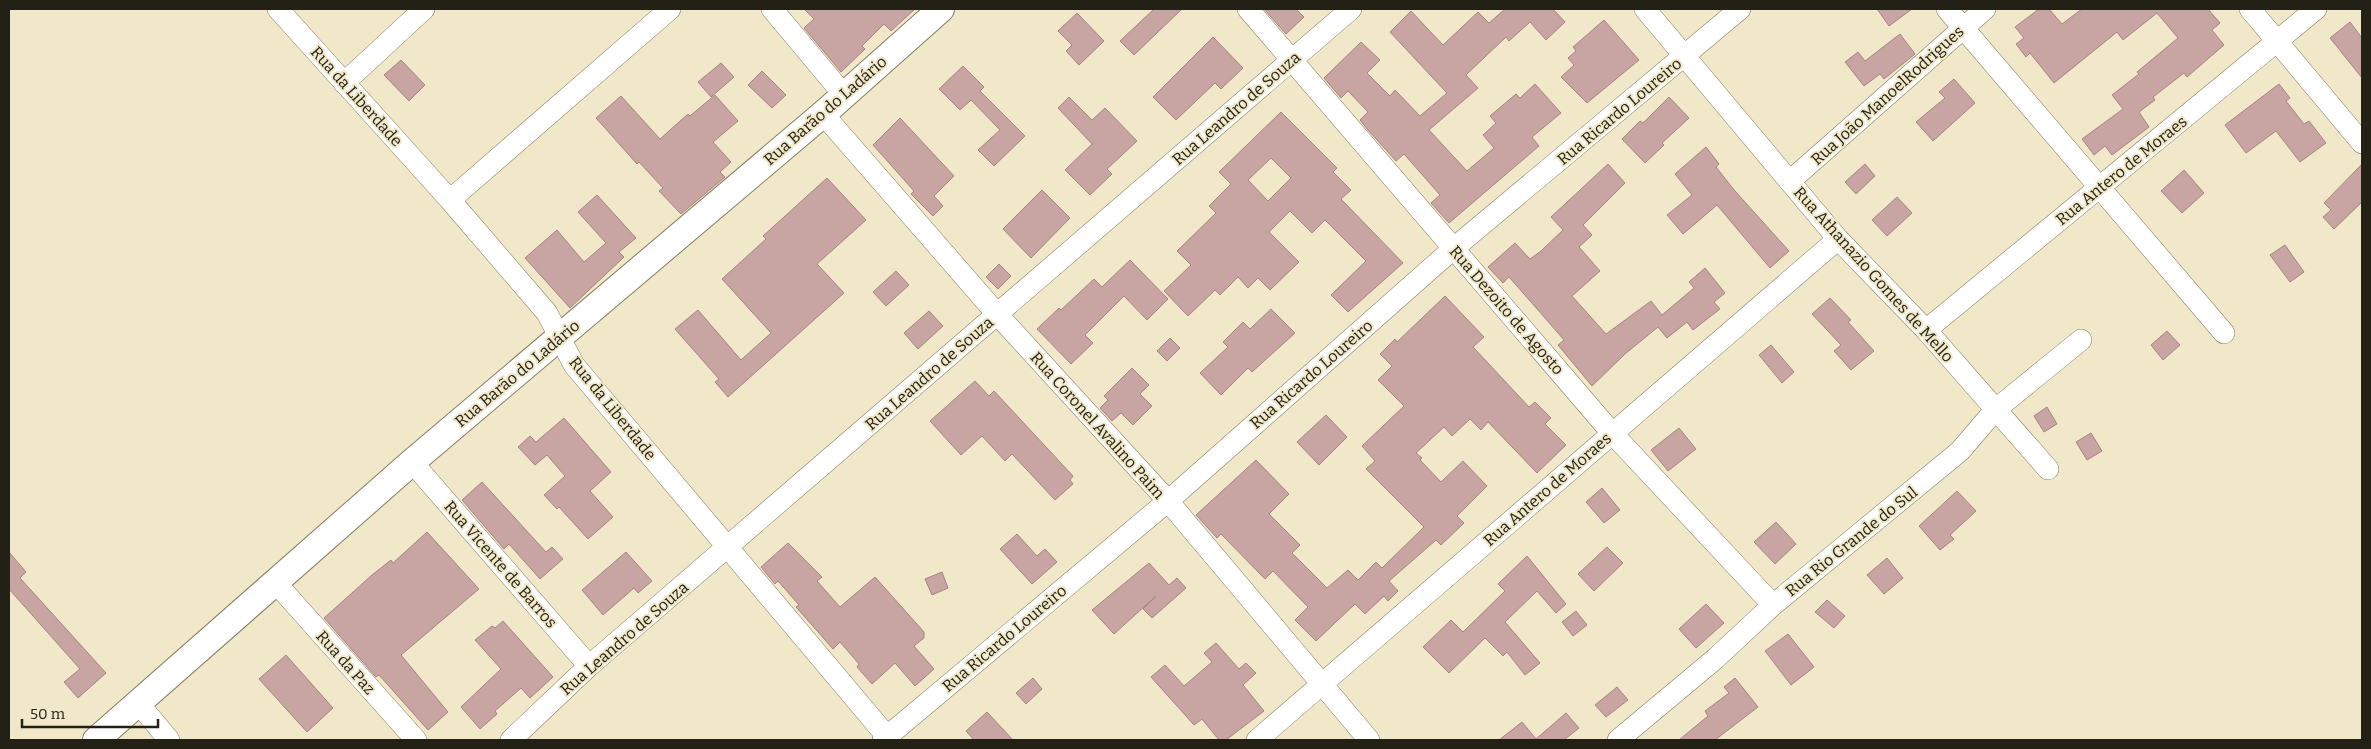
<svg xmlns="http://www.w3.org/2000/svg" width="2371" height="749" font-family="Bitter,serif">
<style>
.building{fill:#c8a5a3;stroke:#a68482;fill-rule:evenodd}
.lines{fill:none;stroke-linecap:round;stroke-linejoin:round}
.minor-casing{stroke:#857d61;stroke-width:22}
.major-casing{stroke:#857d61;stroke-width:28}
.minor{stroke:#fff;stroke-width:21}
.major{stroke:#fff;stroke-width:26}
.labels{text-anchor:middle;stroke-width:4;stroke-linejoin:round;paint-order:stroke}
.street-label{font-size:16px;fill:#232015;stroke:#f0e8c9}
</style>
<rect width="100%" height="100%" fill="#f0e8c9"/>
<path class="building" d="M 804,9 L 915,9 L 891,31 L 884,24 L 862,46 L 865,49 L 841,72 L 804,28 L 814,19 Z
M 1154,9 L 1182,9 L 1134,55 L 1120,41 Z
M 1264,9 L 1296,9 L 1304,17 L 1286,34 Z
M 1505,9 L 1553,9 L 1565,22 L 1546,40 L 1530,22 L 1509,41 L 1506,37 L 1466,75 L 1478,88 L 1429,130 L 1467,171 L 1494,148 L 1483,135 L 1496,123 L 1490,116 L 1516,94 L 1520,98 L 1535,84 L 1561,113 L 1532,137 L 1539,146 L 1449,223 L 1431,203 L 1440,195 L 1404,154 L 1396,161 L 1368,130 L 1360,120 L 1368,112 L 1348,91 L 1341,98 L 1324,78 L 1361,42 L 1380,60 L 1367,73 L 1390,96 L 1395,90 L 1420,116 L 1447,93 L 1390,32 L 1411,11 L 1443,45 L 1478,12 L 1489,23 Z
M 1877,9 L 1912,9 L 1889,26 Z
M 2039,9 L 2049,9 L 2062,24 L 2082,9 L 2208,9 L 2220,23 L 2212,30 L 2224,45 L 2187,77 L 2184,73 L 2153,97 L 2155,100 L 2139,112 L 2149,127 L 2112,155 L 2105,146 L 2094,155 L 2082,139 L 2123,109 L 2112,95 L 2139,74 L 2137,72 L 2178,38 L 2157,13 L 2123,40 L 2117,32 L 2054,83 L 2030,53 L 2026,57 L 2016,44 L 2024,38 L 2015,27 Z
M 1077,13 L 1104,41 L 1079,65 L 1066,51 L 1072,45 L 1058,31 Z
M 1604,20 L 1639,60 L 1587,103 L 1561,77 L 1574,65 L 1568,58 L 1576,51 L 1573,47 Z
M 2350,22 L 2362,38 L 2362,78 L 2330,38 Z
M 1900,34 L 1915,54 L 1884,79 L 1880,74 L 1864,86 L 1845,62 L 1858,52 L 1865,61 Z
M 1213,37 L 1243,68 L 1221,89 L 1215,83 L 1176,120 L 1153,97 Z
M 401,60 L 425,85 L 409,101 L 384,75 Z
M 721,63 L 734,77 L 711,97 L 698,82 Z
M 963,66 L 984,87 L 980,91 L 1025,136 L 994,166 L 978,150 L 1000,130 L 971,100 L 960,110 L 939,89 Z
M 762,71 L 786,95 L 772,108 L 748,85 Z
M 1954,79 L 1975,103 L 1933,141 L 1916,122 L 1945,98 L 1939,92 Z
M 2279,84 L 2290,98 L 2286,101 L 2304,124 L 2309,121 L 2326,143 L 2300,162 L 2276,131 L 2246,153 L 2225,125 Z
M 715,95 L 738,121 L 713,142 L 731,162 L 720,172 L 725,177 L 681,214 L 659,191 L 663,188 L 639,162 L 637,164 L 596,118 L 621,96 L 660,139 L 688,114 L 690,116 Z
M 1069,97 L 1092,120 L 1105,108 L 1137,141 L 1107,169 L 1112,174 L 1090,195 L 1065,170 L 1092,144 L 1058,108 Z
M 1669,97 L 1689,118 L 1662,143 L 1664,145 L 1645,163 L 1622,139 L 1640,121 L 1643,123 Z
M 1281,112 L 1337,168 L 1333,172 L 1351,190 L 1341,199 L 1403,263 L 1348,312 L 1331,295 L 1366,261 L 1325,220 L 1312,233 L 1290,211 L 1269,232 L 1299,262 L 1270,290 L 1258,278 L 1248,288 L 1238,277 L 1220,295 L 1215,290 L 1188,316 L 1164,291 L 1191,265 L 1177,251 L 1216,213 L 1209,206 L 1231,184 L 1219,172 ZM 1271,158 L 1291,178 L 1268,201 L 1248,180 Z
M 900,118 L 954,176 L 934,196 L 943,206 L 933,216 L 911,194 L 914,191 L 873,145 Z
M 1706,147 L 1719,164 L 1716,167 L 1735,191 L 1789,251 L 1770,268 L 1717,205 L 1683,234 L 1667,215 L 1692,195 L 1675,174 Z
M 1608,164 L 1625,183 L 1583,225 L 1592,235 L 1579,247 L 1600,271 L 1572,296 L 1606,334 L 1651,301 L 1662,315 L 1694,288 L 1689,282 L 1705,268 L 1725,293 L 1714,302 L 1720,309 L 1693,330 L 1687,322 L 1667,338 L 1658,327 L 1625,354 L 1592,386 L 1558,345 L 1564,340 L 1545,318 L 1509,277 L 1503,283 L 1488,267 L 1515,243 L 1530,259 L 1541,251 L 1563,230 L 1551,217 Z
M 1865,164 L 1875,176 L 1856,194 L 1845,182 Z
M 2362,164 L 2362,202 L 2334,229 L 2323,217 L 2331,210 L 2324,203 Z
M 2184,170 L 2204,193 L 2182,213 L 2161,191 Z
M 827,178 L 866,220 L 817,264 L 844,293 L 728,397 L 715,382 L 719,379 L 675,329 L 698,310 L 741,360 L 771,333 L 722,279 L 766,239 L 763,236 Z
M 1042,190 L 1070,218 L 1031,258 L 1003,229 Z
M 597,195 L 636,238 L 619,252 L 624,257 L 570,308 L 525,258 L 557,230 L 584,262 L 606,243 L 578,212 Z
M 1897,197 L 1912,213 L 1887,236 L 1872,220 Z
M 2285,245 L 2304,272 L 2290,282 L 2270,255 Z
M 1130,260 L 1168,299 L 1147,320 L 1124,296 L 1085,335 L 1093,343 L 1071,364 L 1037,329 L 1059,308 L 1061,310 L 1094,279 L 1102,287 Z
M 999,264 L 1011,276 L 998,289 L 986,277 Z
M 896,271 L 909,285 L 886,306 L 873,292 Z
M 1445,296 L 1484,337 L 1473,347 L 1529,407 L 1535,402 L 1551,418 L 1545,424 L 1566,445 L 1537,473 L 1488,422 L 1481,430 L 1470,419 L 1452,436 L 1444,427 L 1416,453 L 1422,458 L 1420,460 L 1441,482 L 1463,461 L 1487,486 L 1457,516 L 1464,523 L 1441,545 L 1436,540 L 1389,581 L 1398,591 L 1388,601 L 1384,596 L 1365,614 L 1355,604 L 1316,641 L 1295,620 L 1308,607 L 1273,571 L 1265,579 L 1221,534 L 1217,538 L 1196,515 L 1256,460 L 1289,494 L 1269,514 L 1300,545 L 1292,553 L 1327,588 L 1348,570 L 1358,580 L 1376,562 L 1382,568 L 1424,527 L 1366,469 L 1375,461 L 1362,446 L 1404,406 L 1378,380 L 1392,366 L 1380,354 L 1395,339 L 1397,342 Z
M 1830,298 L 1851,320 L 1848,322 L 1874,351 L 1851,370 L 1834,351 L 1841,345 L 1812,314 Z
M 1271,309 L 1295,333 L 1252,372 L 1248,368 L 1221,395 L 1200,373 L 1228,347 L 1223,342 L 1243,322 L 1250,329 Z
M 929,311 L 943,326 L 918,349 L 904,333 Z
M 2167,331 L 2180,345 L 2163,360 L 2151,345 Z
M 1170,338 L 1180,348 L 1167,361 L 1157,351 Z
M 1771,345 L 1794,372 L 1782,383 L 1759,355 Z
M 1132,368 L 1149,385 L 1140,394 L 1152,406 L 1133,425 L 1121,413 L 1112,421 L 1100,408 L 1108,400 L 1104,396 Z
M 975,381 L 989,396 L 994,391 L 1073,476 L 1070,480 L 1073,484 L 1055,500 L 1012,454 L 1005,461 L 982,436 L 961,455 L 930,421 Z
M 2047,407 L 2057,424 L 2044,432 L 2034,416 Z
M 1326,415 L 1347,437 L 1319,465 L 1297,442 Z
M 564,418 L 611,472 L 590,491 L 613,517 L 588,539 L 559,507 L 557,509 L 544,495 L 565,476 L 547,455 L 535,465 L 518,447 L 530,436 L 536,442 Z
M 1679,428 L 1696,449 L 1668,471 L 1651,450 Z
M 2091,433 L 2102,451 L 2087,460 L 2076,442 Z
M 482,482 L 546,552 L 552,547 L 563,559 L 540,579 L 509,544 L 504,549 L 462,500 Z
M 1602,488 L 1620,510 L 1604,523 L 1586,502 Z
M 1957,491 L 1976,511 L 1950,535 L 1954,539 L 1940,550 L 1919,526 Z
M 1776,522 L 1796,544 L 1775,564 L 1754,542 Z
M 427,532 L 479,589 L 401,655 L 448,712 L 428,730 L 379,675 L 376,677 L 324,618 L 372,575 L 391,560 L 393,563 Z
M 1017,534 L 1037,556 L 1045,549 L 1057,562 L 1032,584 L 1000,549 Z
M 788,543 L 822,577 L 817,581 L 840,607 L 875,577 L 924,632 L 924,638 L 914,646 L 934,669 L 915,686 L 895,663 L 872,684 L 857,667 L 859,664 L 840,642 L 833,649 L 796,607 L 799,605 L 778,581 L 775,584 L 761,567 Z
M 1607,547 L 1623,563 L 1594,591 L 1578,574 Z
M 9,552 L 26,572 L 20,578 L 106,673 L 78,698 L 64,682 L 80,669 L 9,589 Z
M 626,552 L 652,581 L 638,593 L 634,588 L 603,615 L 582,590 Z
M 1527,556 L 1566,604 L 1556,613 L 1537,591 L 1505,622 L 1540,663 L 1525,675 L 1507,652 L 1503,656 L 1485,638 L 1449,673 L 1423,647 L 1451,620 L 1463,632 L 1505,591 L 1498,584 Z
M 1887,558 L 1903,578 L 1884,594 L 1867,575 Z
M 1149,563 L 1169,585 L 1177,578 L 1186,588 L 1152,618 L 1143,609 L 1156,596 L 1114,634 L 1092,610 Z
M 942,572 L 948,588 L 932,595 L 925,579 Z
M 1827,600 L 1845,616 L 1834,628 L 1815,612 Z
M 1706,604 L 1724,623 L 1696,648 L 1679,629 Z
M 1576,611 L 1587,625 L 1573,636 L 1562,622 Z
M 503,621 L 553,677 L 530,698 L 521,688 L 495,711 L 497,714 L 480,729 L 461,707 L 501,669 L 475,640 L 492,626 L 495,628 Z
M 1788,634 L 1814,667 L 1791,685 L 1765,651 Z
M 1216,643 L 1239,669 L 1246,663 L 1256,673 L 1243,685 L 1264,711 L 1226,740 L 1219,740 L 1202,719 L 1194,725 L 1151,677 L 1165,665 L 1184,686 L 1212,662 L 1204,653 Z
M 286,655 L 333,708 L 307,732 L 259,679 Z
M 1033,678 L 1042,689 L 1026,704 L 1016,693 Z
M 1735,678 L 1758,707 L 1715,740 L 1679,740 L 1708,716 L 1705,711 L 1729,693 L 1724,687 Z
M 1617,687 L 1628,700 L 1606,717 L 1595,705 Z
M 987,712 L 1013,740 L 974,740 L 966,731 Z
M 1566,713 L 1579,728 L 1564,740 L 1499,740 L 1522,722 L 1536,739 Z"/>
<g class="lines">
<g class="minor-casing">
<path id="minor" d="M 278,9 L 450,200 L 547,313 L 574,365 L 890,740
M 772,9 L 844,95
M 1248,9 L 1612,433 L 1773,605
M 1645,9 L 1838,239 L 1926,330 L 2048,469
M 1947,9 L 2224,333
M 2250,9 L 2362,143
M 344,83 L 424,9
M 823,114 L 997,314 L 1168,501 L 1369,740
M 1790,181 L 1985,9
M 450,200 L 670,9
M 1926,330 L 2316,9
M 412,462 L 589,666
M 276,583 L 416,740
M 139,704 L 169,740
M 511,740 L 589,666 L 1351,9
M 883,740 L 1168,501 L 1454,248 L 1740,9
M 1257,740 L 1838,239
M 1618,740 L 1715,659 L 1773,605 L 1960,451 L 1995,410 L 2081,340"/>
</g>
<g class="major-casing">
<path id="major" d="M 96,740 L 412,462 L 823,114 L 941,9"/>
</g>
<use href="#minor" class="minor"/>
<use href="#major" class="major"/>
</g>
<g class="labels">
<g class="street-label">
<text transform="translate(1887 95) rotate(-42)" y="6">Rua João ManoelRodrigues</text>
<text transform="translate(357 96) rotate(48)" y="6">Rua da Liberdade</text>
<text transform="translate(1236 108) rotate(-41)" y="6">Rua Leandro de Souza</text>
<text transform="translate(825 110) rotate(-41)" y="6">Rua Barão do Ladário</text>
<text transform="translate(1619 111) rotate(-40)" y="6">Rua Ricardo Loureiro</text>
<text transform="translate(2121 170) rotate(-39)" y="6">Rua Antero de Moraes</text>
<text transform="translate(1874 274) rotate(48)" y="6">Rua Athanazio Gomes de Mello</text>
<text transform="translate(1507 310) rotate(49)" y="6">Rua Dezoito de Agosto</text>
<text transform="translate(517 373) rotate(-40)" y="6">Rua Barão do Ladário</text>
<text transform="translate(929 373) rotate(-41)" y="6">Rua Leandro de Souza</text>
<text transform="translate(1311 374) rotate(-41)" y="6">Rua Ricardo Loureiro</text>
<text transform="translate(613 408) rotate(51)" y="6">Rua da Liberdade</text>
<text transform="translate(1098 425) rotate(48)" y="6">Rua Coronel Avalino Paim</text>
<text transform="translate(1547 489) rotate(-41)" y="6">Rua Antero de Moraes</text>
<text transform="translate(1851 541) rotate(-39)" y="6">Rua Rio Grande do Sul</text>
<text transform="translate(501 564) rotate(49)" y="6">Rua Vicente de Barros</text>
<text transform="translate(624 638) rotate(-41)" y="6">Rua Leandro de Souza</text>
<text transform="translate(1004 638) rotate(-40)" y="6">Rua Ricardo Loureiro</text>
<text transform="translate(346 662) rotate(48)" y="6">Rua da Paz</text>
</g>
</g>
<rect width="2371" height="749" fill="none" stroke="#232015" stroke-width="20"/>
<path d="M22 719v8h136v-8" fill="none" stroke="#232015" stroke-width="2.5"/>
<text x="30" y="719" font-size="15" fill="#232015" stroke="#f0e8c9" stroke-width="4" paint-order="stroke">50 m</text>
</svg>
